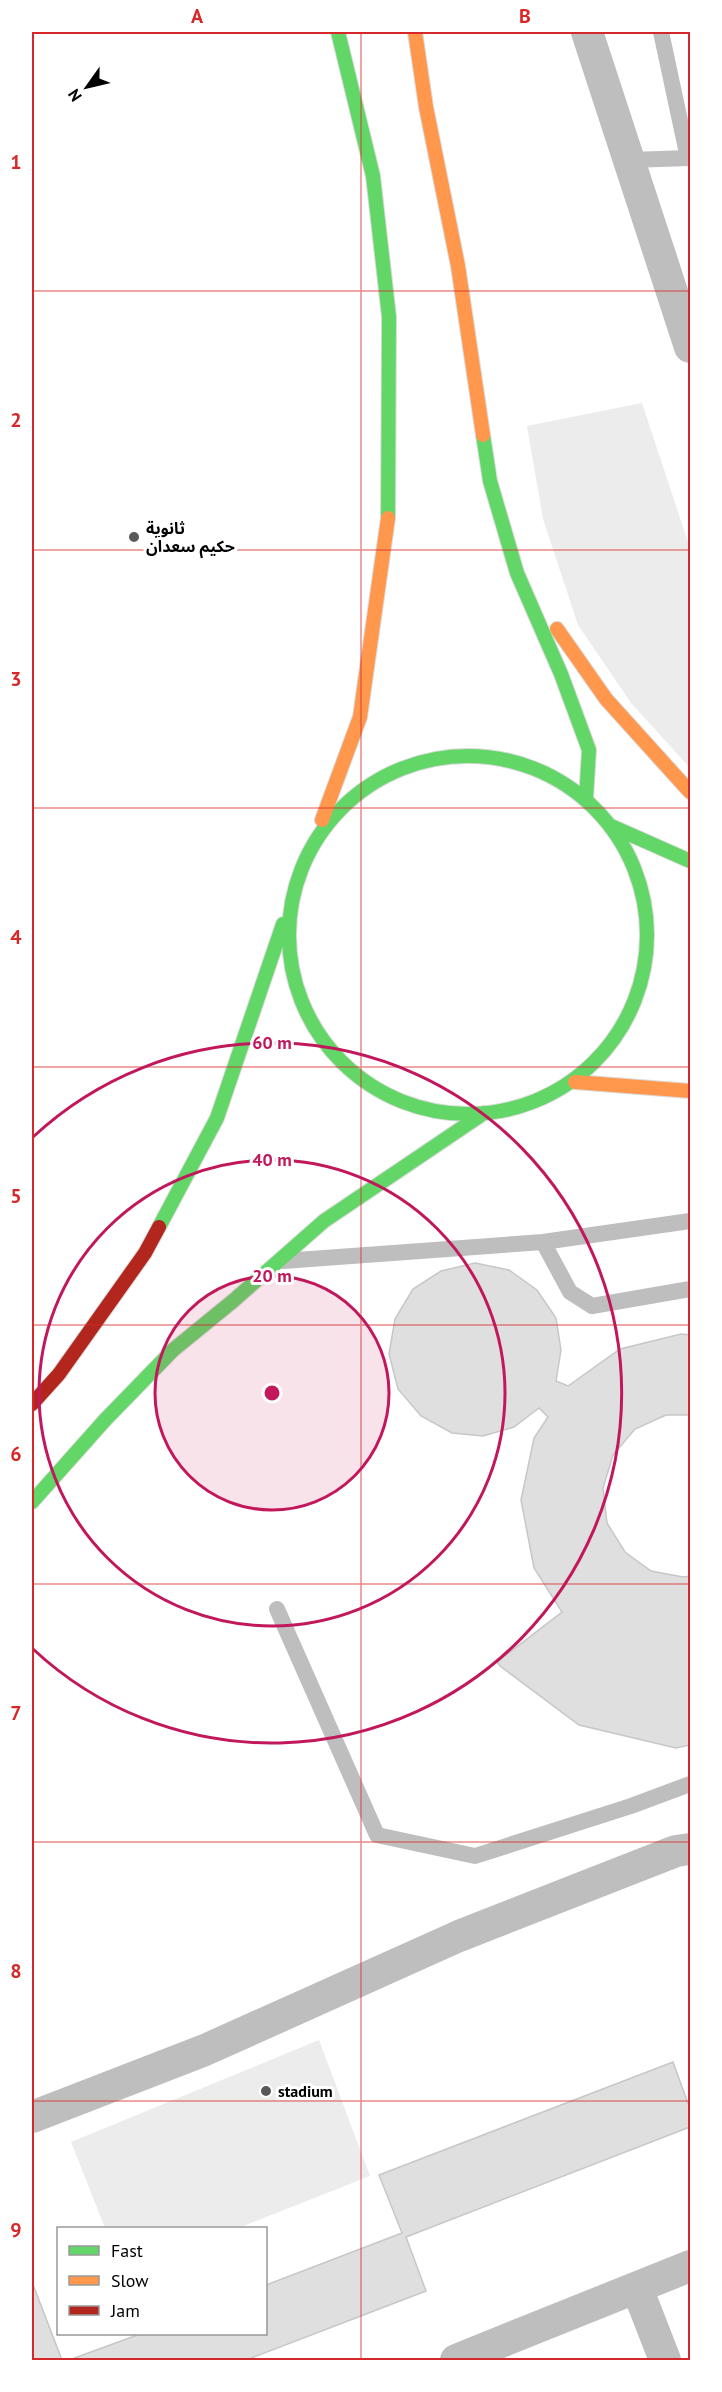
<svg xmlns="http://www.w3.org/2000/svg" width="722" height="2392" font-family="'PT Sans','Noto Sans Arabic',sans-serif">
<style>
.green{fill:#ececec}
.building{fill:#dfdfdf;stroke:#c7c7c7;stroke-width:1.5}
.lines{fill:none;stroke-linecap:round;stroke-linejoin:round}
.fast-casing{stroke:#dbdbdb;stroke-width:16}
.slow-casing{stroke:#dbdbdb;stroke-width:16}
.jam-casing{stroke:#dbdbdb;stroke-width:16}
.lane{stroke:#bebebe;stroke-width:16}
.street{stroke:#bebebe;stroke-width:32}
.fast{stroke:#63d668;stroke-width:14}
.slow{stroke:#ff974d;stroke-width:14}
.jam{stroke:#b3261e;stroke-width:14}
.grid{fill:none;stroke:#d62828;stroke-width:1.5;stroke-opacity:0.55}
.ring{fill:none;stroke:#c2185b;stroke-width:3}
.poi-dot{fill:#595959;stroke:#fff;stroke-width:2}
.labels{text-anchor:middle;stroke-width:6;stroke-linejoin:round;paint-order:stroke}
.poi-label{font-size:16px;font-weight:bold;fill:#000;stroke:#fff;text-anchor:start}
.centre{fill:#c2185b;stroke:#fff;stroke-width:3}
.ring-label{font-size:18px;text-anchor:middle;font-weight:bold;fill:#c2185b;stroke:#fff;stroke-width:6;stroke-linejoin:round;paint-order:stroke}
.neatline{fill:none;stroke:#d62828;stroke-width:2}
.grid-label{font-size:20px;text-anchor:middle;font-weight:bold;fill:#d62828}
</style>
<rect width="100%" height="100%" fill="#fff"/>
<path class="green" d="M 642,403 L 690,548 L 690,768 L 631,703 L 578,625 L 543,519 L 527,426 Z
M 319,2040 L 370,2176 L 238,2228 L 105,2228 L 71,2142 Z"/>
<path class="building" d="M 475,1263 L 509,1270 L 537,1290 L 556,1318 L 561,1350 L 556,1381 L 568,1386 L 620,1349 L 681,1334 L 690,1335 L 690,1415 L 666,1415 L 635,1429 L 613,1455 L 603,1488 L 607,1523 L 625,1552 L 651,1571 L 683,1577 L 690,1576 L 690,1745 L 676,1748 L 579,1725 L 500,1666 L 497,1662 L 562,1612 L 534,1568 L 521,1500 L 534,1438 L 548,1417 L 539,1408 L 514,1427 L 483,1436 L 452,1433 L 421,1416 L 398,1389 L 389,1354 L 395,1319 L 413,1289 L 441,1271 Z
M 673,2062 L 690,2109 L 690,2127 L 406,2237 L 426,2291 L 246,2360 L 69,2360 L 140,2334 L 266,2334 L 266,2285 L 402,2233 L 379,2175 Z
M 32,2282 L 62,2360 L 32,2360 Z"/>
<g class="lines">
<g class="fast-casing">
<path id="fast" d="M 338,32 L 373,176 L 389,317 L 388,518
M 483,435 L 490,481 L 517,573 L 561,674 L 589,750 L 586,799
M289 935a179 179 0 1 1 358 0a179 179 0 1 1-358 0Z
M 611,826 L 690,861
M 159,1227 L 217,1118 L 283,924
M 32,1502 L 105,1420 L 173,1350 L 233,1301 L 324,1221 L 484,1113"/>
</g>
<g class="slow-casing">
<path id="slow" d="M 415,32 L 426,107 L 458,266 L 483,435
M 557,629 L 606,699 L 690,792
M 322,820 L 360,717 L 388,518
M 575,1082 L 690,1091"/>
</g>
<g class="jam-casing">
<path id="jam" d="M 32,1404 L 59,1374 L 145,1253 L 159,1227"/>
</g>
<path class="lane" d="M 661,32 L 688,158
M 629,160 L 690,158
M 543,1242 L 570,1292 L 592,1306 L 690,1289
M 283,1261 L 543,1242 L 690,1221
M 277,1609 L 377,1835 L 475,1856 L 631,1806 L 690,1784"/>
<path class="street" d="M 587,32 L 690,347
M 32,2117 L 205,2050 L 459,1936 L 676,1851 L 690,1849
M 637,2288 L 665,2360
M 456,2360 L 690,2266"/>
<use href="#fast" class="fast"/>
<use href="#slow" class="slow"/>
<use href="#jam" class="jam"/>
</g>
<path class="grid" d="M 361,32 L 361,2360M 32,291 L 690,291M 32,550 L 690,550M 32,808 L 690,808M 32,1067 L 690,1067M 32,1325 L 690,1325M 32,1584 L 690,1584M 32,1842 L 690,1842M 32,2101 L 690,2101"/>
<circle cx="272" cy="1393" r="117" fill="#c2185b" fill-opacity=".12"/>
<g class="ring">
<circle cx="272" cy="1393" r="117"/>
<circle cx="272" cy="1393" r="233"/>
<path d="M33 1137A350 350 0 1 1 33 1649"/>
</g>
<g class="poi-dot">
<circle cx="134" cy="537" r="6"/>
<circle cx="266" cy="2091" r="6"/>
</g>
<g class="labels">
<g class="poi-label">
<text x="146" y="534">ثانوية<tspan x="146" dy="18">حكيم سعدان</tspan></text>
<text x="278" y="2097">stadium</text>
</g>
</g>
<circle cx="272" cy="1393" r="9" class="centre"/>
<g class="ring-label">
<text x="272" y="1049">60 m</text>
<text x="272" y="1166">40 m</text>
<text x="272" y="1282">20 m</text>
</g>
<rect width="722" height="2392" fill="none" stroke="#ffffff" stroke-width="66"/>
<rect x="57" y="2227" width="210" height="108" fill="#ffffff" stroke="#999999" stroke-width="1.5"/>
<rect x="69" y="2246" width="30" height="9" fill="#63d668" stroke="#999999" stroke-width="1.5"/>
<text x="111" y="2257" font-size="18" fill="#000000">Fast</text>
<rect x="69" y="2276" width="30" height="9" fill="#ff974d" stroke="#999999" stroke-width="1.5"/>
<text x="111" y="2287" font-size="18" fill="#000000">Slow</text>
<rect x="69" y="2306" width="30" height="9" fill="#b3261e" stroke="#999999" stroke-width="1.5"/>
<text x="111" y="2317" font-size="18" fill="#000000">Jam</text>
<g transform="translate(87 87) rotate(236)" stroke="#ffffff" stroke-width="4.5" paint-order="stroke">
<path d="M0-4.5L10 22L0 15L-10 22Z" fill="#000000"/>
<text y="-9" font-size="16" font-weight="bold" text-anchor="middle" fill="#000000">N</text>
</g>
<rect x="33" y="33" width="656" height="2326" class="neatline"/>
<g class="grid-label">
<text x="197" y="23">A</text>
<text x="525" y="23">B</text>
<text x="16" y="169">1</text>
<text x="16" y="427">2</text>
<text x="16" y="686">3</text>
<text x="16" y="944">4</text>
<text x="16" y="1203">5</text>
<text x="16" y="1461">6</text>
<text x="16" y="1720">7</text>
<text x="16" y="1978">8</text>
<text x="16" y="2237">9</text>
</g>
</svg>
